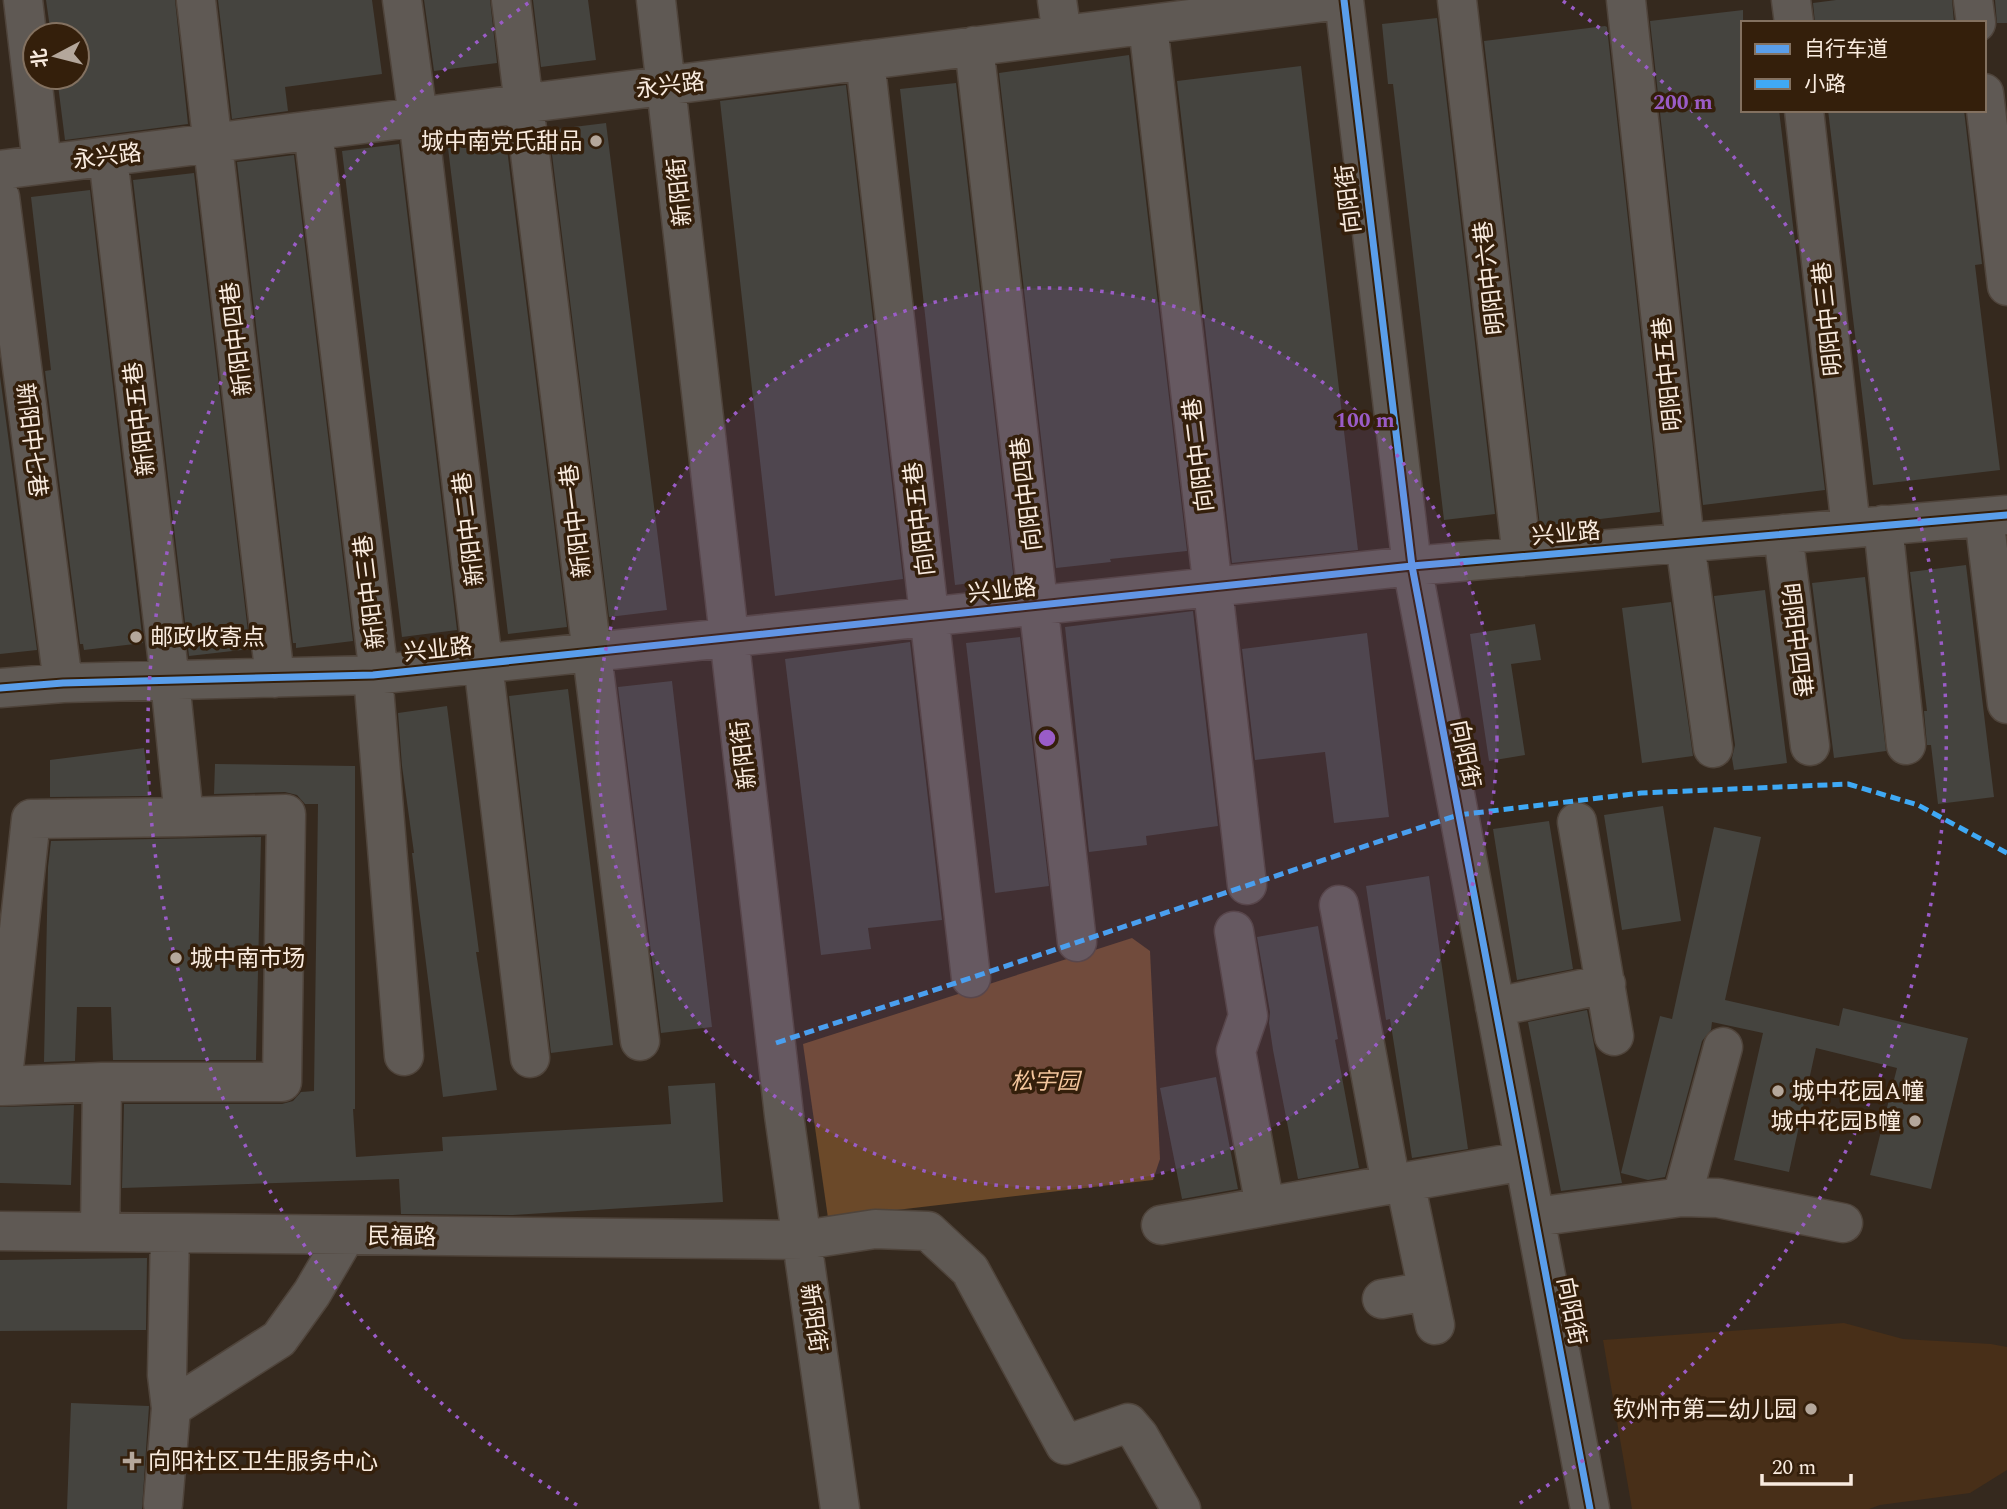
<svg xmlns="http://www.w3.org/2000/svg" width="2007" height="1509" font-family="Spectral,'Noto Sans SC',serif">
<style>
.built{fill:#482f18}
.green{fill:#6b4929}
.building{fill:#45443f}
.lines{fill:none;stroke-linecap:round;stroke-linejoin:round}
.minor-casing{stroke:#4f443b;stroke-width:41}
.minor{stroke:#5f5954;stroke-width:38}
.quiet{stroke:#3fa9f5;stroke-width:5;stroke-dasharray:10 5;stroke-linecap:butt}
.cycleway-casing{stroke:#341f0b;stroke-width:11}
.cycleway{stroke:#5a9eea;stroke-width:7}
.ring{fill:none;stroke:#9a5cc7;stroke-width:3.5;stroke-dasharray:3.5 7}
.poi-dot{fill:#b4a79b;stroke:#341f0b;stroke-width:2.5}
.labels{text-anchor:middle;stroke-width:7;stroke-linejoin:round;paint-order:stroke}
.street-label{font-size:23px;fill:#f9ebdf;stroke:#341f0b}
.poi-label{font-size:23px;fill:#f9ebdf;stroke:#341f0b;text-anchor:start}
.park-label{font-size:23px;font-style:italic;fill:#f4c69d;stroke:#341f0b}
.centre{fill:#9a5cc7;stroke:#341f0b;stroke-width:3.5}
.ring-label{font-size:21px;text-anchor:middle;font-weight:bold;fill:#9a5cc7;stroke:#341f0b;stroke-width:7;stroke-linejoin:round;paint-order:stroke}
</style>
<rect width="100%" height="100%" fill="#35291e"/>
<path class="built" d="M 1844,1323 L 1903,1339 L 1991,1344 L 2007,1347 L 2007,1470 L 1970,1493 L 1880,1505 L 1869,1509 L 1632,1509 L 1603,1340 Z"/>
<path class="green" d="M 1132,938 L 1150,951 L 1160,1159 L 1153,1180 L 828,1218 L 803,1044 Z"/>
<path class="building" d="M 46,0 L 175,0 L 188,124 L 65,140 L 57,77 L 77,77 L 77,35 L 51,35 Z
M 218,0 L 372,0 L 382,74 L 285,87 L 288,111 L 232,119 Z
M 424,0 L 490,0 L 497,63 L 434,71 Z
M 533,0 L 588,0 L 596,60 L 541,67 Z
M 1836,0 L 1952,0 L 1954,23 L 1815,23 L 1813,3 Z
M 1995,0 L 2007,0 L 2007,23 L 1997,23 Z
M 1743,10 L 1743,110 L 1779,110 L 1825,490 L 1703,505 L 1650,21 Z
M 1437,18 L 1495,514 L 1444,520 L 1393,84 L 1388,84 L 1382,24 Z
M 1605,26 L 1607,27 L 1660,512 L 1540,526 L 1484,41 Z
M 1129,55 L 1187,551 L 1110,559 L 1111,562 L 1056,568 L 999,73 Z
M 1301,66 L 1358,550 L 1232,563 L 1177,81 Z
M 956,83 L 1013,573 L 1012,578 L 955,585 L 900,89 Z
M 846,85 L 903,579 L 775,596 L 720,101 Z
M 1828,110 L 1964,110 L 1982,264 L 1975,265 L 2000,470 L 1873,485 Z
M 606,123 L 667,610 L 609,617 L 549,130 Z
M 506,141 L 567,627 L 508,634 L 448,148 Z
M 399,144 L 457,630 L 402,637 L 342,151 Z
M 294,155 L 353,641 L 296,648 L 296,643 L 293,643 L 237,162 Z
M 194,173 L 250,649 L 189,656 L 133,180 Z
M 90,190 L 143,643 L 84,650 L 83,644 L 80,644 L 45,371 L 51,370 L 31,197 Z
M 0,376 L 37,650 L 0,654 Z
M 1966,565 L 1994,797 L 1938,804 L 1931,745 L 1927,745 L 1924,711 L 1927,711 L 1910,572 Z
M 1865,577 L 1886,751 L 1834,758 L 1812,583 Z
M 1765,590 L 1787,763 L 1734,770 L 1732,758 L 1735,745 L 1714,596 Z
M 1671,602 L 1693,756 L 1642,763 L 1622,608 Z
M 1193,611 L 1218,826 L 1146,836 L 1147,845 L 1089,852 L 1065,627 Z
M 1535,624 L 1541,660 L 1511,664 L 1525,755 L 1489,761 L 1470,634 Z
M 1367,633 L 1389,817 L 1334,823 L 1325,752 L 1255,760 L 1242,649 Z
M 1020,637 L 1049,886 L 995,893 L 966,643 Z
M 910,642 L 942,920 L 868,928 L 871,949 L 821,955 L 785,659 Z
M 672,681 L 712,1027 L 661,1033 L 618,687 Z
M 568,689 L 613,1045 L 551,1053 L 509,696 Z
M 447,706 L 479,952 L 476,952 L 497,1090 L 443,1097 L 412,853 L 414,853 L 402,766 L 398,713 Z
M 144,748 L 150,796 L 50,797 L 50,760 Z
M 215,764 L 355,766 L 355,1109 L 353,1109 L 356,1157 L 443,1151 L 442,1137 L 671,1124 L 668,1086 L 715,1083 L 723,1202 L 513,1215 L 401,1214 L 399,1179 L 122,1188 L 124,1104 L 282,1104 L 293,1101 L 301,1092 L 314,1091 L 318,804 L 305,804 L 297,795 L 285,792 L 214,794 Z
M 1663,806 L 1681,921 L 1622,930 L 1604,815 Z
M 1549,821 L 1573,969 L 1517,980 L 1493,829 Z
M 1714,827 L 1761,837 L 1725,1000 L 1839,1026 L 1843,1008 L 1968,1038 L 1931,1189 L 1870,1175 L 1897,1068 L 1816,1048 L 1789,1172 L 1734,1160 L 1763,1033 L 1712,1022 L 1711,1030 L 1702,1041 L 1665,1177 L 1648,1180 L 1621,1173 L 1660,1016 L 1672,1019 Z
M 261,837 L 256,1060 L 113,1060 L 111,1007 L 77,1007 L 75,1061 L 44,1062 L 48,867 L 51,841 Z
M 1429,876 L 1468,1149 L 1412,1158 L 1390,1019 L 1386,1020 L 1366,886 Z
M 1318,926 L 1338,1039 L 1335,1040 L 1359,1168 L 1298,1179 L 1273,1050 L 1269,1023 L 1270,1012 L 1257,937 Z
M 1587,1010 L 1622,1183 L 1561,1191 L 1528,1022 Z
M 1216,1077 L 1238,1189 L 1182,1199 L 1160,1088 Z
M 74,1105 L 71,1185 L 0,1183 L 0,1107 Z
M 147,1258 L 146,1330 L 0,1331 L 0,1260 Z
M 71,1403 L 149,1406 L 142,1509 L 67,1509 Z"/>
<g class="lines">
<g class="minor-casing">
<path id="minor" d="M 23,0 L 42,164
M 196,0 L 275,678
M 402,0 L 418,117 L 530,1058
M 511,0 L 640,1041
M 656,0 L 784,1115 L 840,1509
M 1057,0 L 1062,35
M 1344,0 L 1412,566 L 1590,1509
M 1457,0 L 1522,557
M 1626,0 L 1685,543 L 1713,748
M 1791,0 L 1794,23
M 1973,0 L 1976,23
M 1148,25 L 1247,885
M 974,46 L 1077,942
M 865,60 L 971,978
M 1984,93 L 2007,286
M 1804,110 L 1851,528
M 313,130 L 377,659 L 373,675 L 404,1056
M 0,170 L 1340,0
M 0,197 L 63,683
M 1984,517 L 2007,704
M 1883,525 L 1906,745
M 1783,534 L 1810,746
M 0,688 L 63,683 L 373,675 L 1412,566 L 2007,515
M 1577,822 L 1614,1036
M 1339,905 L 1391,1184
M 1234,931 L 1248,1016 L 1236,1051 L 1265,1206
M 1495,1007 L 1606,984
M 102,1082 L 2,1086 L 31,819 L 184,817
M 1405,1182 L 1435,1325
M 1682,1197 L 1723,1047
M 1535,1217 L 1682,1197 L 1718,1198 L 1843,1223
M 1161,1225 L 1524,1161
M 0,1231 L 803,1240 L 875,1229 L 928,1231 L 970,1270 L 1065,1445 L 1128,1423 L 1139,1436 L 1181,1509
M 100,1232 L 102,1082 L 282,1082 L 286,814 L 184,817 L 170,681 L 108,157
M 1382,1299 L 1428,1291
M 171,1408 L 279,1339 L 312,1293 L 346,1235
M 163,1504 L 171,1408 L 167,1375 L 170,1233"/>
</g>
<use href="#minor" class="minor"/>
<path class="quiet" d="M 776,1043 L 1458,815 L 1641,793 L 1848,784 L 1918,805 L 2007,853"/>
<g class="cycleway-casing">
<path id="cycleway" d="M 1344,0 L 1412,566 L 1590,1509
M 0,688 L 63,683 L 373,675 L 1412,566 L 2007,515"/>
</g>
<use href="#cycleway" class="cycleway"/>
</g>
<circle cx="1047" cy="738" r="450" fill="#9a5cc7" fill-opacity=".12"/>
<g class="ring">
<circle cx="1047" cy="738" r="450"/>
<path d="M577 1505A900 900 0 0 1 531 1M1563 1A900 900 0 0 1 1517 1505"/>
</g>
<g class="poi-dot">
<circle cx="596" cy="141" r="7"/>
<circle cx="136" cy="637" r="7"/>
<circle cx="176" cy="958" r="7"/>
<circle cx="1778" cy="1091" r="7"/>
<circle cx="1915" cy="1121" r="7"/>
<circle cx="1811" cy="1409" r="7"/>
<path d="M128.5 1450.5h7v7h7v7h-7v7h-7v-7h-7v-7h7z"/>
</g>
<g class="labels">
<g class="street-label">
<text transform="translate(670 85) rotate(-7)" y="8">永兴路</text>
<text transform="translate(107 156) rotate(-7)" y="8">永兴路</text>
<text transform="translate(679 192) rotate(-96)" y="8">新阳街</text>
<text transform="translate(1348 199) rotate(-97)" y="8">向阳街</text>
<text transform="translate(1489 278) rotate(-97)" y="8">明阳中六巷</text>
<text transform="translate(1827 319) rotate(-96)" y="8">明阳中三巷</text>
<text transform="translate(236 339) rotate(-97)" y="8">新阳中四巷</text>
<text transform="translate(1667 374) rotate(-96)" y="8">明阳中五巷</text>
<text transform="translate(139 419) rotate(-97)" y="8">新阳中五巷</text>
<text transform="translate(32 440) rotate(83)" y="8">新阳中七巷</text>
<text transform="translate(1198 455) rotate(-97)" y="8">向阳中二巷</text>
<text transform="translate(1026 494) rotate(-97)" y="8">向阳中四巷</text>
<text transform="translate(919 519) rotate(-97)" y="8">向阳中五巷</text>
<text transform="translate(575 521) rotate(-97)" y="8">新阳中一巷</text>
<text transform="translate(468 529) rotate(-97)" y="8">新阳中二巷</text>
<text transform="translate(1566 533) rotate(-5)" y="8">兴业路</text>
<text transform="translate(1002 590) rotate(-6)" y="8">兴业路</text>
<text transform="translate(369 592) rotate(-97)" y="8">新阳中三巷</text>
<text transform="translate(1797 640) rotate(83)" y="8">明阳中四巷</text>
<text transform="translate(438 649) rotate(-6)" y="8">兴业路</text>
<text transform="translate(1466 754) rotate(79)" y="8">向阳街</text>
<text transform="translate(743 755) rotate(-97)" y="8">新阳街</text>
<text transform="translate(402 1236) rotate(1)" y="8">民福路</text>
<text transform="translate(1572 1311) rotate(79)" y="8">向阳街</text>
<text transform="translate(814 1318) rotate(82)" y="8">新阳街</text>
</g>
<g class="poi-label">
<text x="582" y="149" text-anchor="end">城中南党氏甜品</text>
<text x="150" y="645">邮政收寄点</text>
<text x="190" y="966">城中南市场</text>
<text x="1792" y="1099">城中花园A幢</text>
<text x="1901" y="1129" text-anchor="end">城中花园B幢</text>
<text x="1797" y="1417" text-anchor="end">钦州市第二幼儿园</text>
<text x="148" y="1469">向阳社区卫生服务中心</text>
</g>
<g class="park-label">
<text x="1045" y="1089">松宇园</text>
</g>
</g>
<circle cx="1047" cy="738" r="10" class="centre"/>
<g class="ring-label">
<text x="1683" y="109">200 m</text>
<text x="1365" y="427">100 m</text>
</g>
<rect x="1741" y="21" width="245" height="91" fill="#341f0b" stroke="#837160" stroke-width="2"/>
<rect x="1755" y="44" width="35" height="10" fill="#5a9eea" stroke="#837160" stroke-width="2"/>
<text x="1804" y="56" font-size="21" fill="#f9ebdf">自行车道</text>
<rect x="1755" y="79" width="35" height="10" fill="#3fa9f5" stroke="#837160" stroke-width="2"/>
<text x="1804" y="91" font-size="21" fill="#f9ebdf">小路</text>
<g transform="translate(56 56) rotate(263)"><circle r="33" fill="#341f0b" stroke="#837160" stroke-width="2"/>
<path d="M0-5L12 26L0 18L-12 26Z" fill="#b4a79b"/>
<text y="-10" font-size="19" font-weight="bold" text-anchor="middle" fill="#f9ebdf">北</text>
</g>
<path d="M1762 1474v10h89v-10" fill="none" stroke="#f9ebdf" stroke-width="3.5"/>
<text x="1772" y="1474" font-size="21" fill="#f9ebdf" stroke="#341f0b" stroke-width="5" paint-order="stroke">20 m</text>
</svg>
